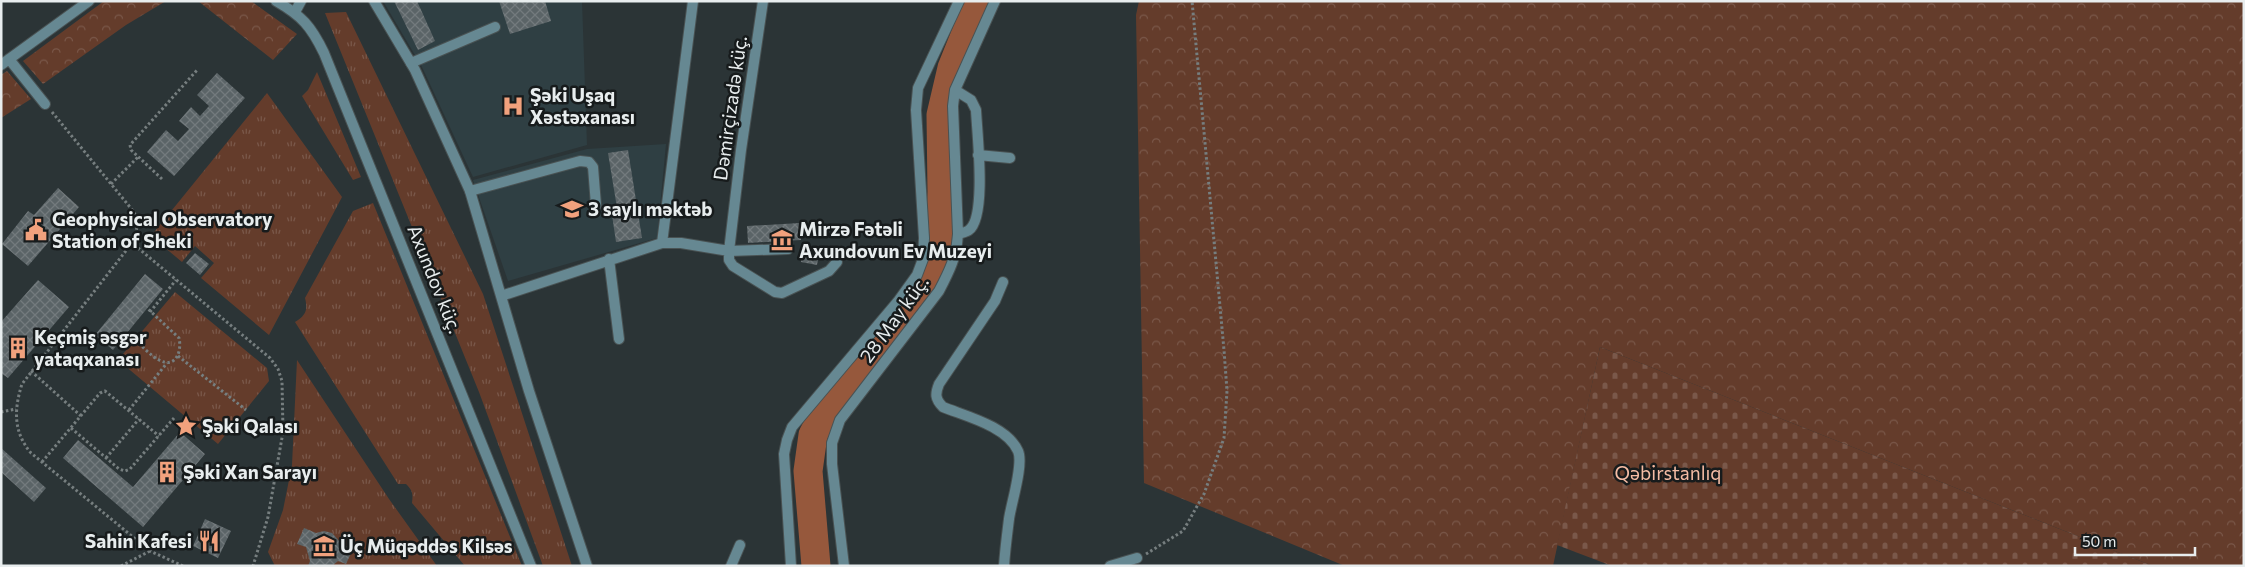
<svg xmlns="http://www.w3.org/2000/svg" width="2245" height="567" font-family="Commissioner,sans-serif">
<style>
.built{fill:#2f3f43}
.grass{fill:url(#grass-tufts)}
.forest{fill:url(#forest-crowns)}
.cemetery{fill:url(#cemetery-stones)}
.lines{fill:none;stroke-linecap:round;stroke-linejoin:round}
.river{stroke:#96583c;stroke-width:29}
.building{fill:url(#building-cross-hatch)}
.lane-casing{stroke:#495253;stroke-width:12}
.street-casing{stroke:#495253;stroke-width:12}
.path{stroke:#767e7f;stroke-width:3;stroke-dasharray:2.5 2.5;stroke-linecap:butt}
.lane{stroke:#668892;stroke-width:10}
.street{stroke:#668892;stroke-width:10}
.labels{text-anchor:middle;stroke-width:5;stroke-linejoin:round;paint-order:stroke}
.poi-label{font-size:19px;font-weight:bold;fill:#e8edee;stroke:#171b1c;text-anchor:start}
.street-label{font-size:19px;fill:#e8edee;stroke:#171b1c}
.park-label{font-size:19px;fill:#f4bca4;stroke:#171b1c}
</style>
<defs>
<pattern id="grass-tufts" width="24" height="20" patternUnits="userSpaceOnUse" patternTransform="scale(1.25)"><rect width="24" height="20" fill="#643c2b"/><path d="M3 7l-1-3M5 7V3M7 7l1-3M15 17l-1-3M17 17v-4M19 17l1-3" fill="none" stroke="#7a584a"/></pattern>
<pattern id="forest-crowns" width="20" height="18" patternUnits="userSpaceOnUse" patternTransform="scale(1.25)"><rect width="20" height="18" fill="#643c2b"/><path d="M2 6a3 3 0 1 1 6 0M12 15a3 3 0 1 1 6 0" fill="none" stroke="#7a584a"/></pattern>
<pattern id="cemetery-stones" width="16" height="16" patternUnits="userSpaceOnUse" patternTransform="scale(1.25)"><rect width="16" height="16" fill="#643c2b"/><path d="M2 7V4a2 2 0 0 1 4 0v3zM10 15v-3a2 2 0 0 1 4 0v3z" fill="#7a584a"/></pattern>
<pattern id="building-cross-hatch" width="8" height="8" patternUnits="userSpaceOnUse" patternTransform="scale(1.25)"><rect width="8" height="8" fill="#5b6467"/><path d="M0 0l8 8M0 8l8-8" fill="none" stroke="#737a7d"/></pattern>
</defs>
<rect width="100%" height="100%" fill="#2b3436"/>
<path class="built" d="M 383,1 L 582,1 L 587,145 L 473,177 L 422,67 Z
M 666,144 L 657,238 L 508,281 L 473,180 L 587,149 Z"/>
<path class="grass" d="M 346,12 L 483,294 L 572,566 L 543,566 L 479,392 L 325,13 Z
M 317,72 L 361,177 L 353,180 L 302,96 L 308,90 Z
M 267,93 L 342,197 L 269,335 L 201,278 L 214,263 L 195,246 L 182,262 L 151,236 Z
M 373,203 L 522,566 L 465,566 L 412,503 C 413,494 413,491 406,484 L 398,484 L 295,322 C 306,315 308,310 305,298 L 353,211 Z
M 175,292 L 267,368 L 269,381 L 218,444 L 118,360 Z
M 297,360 L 389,499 L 437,566 L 275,566 L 268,552 L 283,510 L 292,465 Z"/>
<path class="forest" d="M 104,1 L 166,1 L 126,25 L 43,84 L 23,61 Z
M 198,1 L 251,1 L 297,34 L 273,60 Z
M 1139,1 L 2244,1 L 2244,566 L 2153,566 L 1600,347 L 1553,566 L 1345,566 L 1144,483 L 1136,15 Z
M 7,71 L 31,99 L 1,118 L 1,75 Z"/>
<path class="cemetery" d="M 1600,347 L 2153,566 L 1612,566 L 1557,545 Z"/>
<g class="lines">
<path class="river" d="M 816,566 L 808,471 L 813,435 L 824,414 L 917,300 L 939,256 L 942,192 L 941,115 L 952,68 L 979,1"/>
</g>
<path class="building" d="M 394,1 L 417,1 L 435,41 L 418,50 Z
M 499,1 L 545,1 L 551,21 L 510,34 Z
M 217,73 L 245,98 L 174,176 L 147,152 L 166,130 L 178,141 L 189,129 L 179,121 L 191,107 L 200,116 L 209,106 L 197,95 Z
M 628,150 L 642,238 L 616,242 L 612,215 L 618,214 L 608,153 Z
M 58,188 L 79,207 L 28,266 L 2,244 L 28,211 L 34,215 Z
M 800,223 L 801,240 L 748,243 L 747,226 Z
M 803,246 L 820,248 L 817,265 L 801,262 Z
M 195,253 L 209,264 L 200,275 L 186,263 Z
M 145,274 L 163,289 L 113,350 L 95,335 Z
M 38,280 L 69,307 L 8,378 L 1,373 L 1,322 Z
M 180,432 L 205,454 L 143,527 L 63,458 L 78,440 L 133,487 Z
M 1,448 L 46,488 L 34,502 L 1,472 Z
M 205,519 L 231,531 L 218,558 L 193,546 Z
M 304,528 L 316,533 L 324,531 L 332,533 L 342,544 L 353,549 L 346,564 L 338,561 L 332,566 L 308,566 L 310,561 L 306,547 L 297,544 Z"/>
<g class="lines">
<g class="lane-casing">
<path id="lane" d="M 411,63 L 495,27
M 470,191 L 580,161 L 589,162 L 593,167 L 596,205
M 729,251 L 788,249"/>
</g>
<g class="street-casing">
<path id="street" d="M 276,1 C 302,16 311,26 324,53 L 531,566
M 374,1 L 415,70 L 470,191 L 529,391 L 587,566
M 295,12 L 301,1
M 9,59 L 45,104
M 1,65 L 89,1
M 955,90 L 971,100 L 976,110 C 977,133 987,217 969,230 C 967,232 961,233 958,234
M 978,155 L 1010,158
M 662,243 L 693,1
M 729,251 L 741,150 L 763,1
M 609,259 L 619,339
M 1003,282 L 995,301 L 939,384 C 935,394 935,399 943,407 C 965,416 1007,426 1018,451 C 1024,464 1011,504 1009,519 C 1007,535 1005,550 1004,566
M 501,296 L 662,243 L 681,243 L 729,251 L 729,260 L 733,266 L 775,292 L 782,293 L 829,271 L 837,262
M 731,566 L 740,545
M 791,566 L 784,454 L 787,440 L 792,427 L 899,300 L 917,275 L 923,259 L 924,238 L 916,110 L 918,88 L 959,1
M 844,566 L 832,464 L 832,443 L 840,420 L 939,291 C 949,272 957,256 958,234 L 953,106 L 955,90 L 995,1
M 1110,566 L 1137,558"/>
</g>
<path class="path" d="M 52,112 L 134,212 C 139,224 137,232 132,243
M 162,179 L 131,150 L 130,145 L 198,69
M 111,184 L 138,157
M 150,312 L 176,280
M 135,340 C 142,346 151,356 159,360 C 176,369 182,351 179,338 L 147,308
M 178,356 L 246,410
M 31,371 L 81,416
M 129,410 L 167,363
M 1,412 L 16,409
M 71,428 L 119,469 L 125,471 L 130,469 L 174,418
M 106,458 L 139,419
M 42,462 L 100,393 L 105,391 L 159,436
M 1146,554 L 1183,531 L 1204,494 L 1224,438 L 1227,391 L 1224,350 L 1192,1
M 121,566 L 150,551
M 183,566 L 150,551 L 31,453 C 13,432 14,409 22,384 L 132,243 L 270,358 L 278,369 L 282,381 L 283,432 L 268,517 L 253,566"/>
<use href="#lane" class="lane"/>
<use href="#street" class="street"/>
</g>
<defs>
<g id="hospital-bare" transform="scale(1.725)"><path d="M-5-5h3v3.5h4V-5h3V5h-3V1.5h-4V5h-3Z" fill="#f1a17d" stroke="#171b1c" stroke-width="2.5" paint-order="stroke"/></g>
<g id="school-bare" transform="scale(1.725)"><path d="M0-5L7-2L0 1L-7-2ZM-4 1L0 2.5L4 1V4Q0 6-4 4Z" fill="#f1a17d" stroke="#171b1c" stroke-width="2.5" paint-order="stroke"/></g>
<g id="civic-bare" transform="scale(1.725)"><path d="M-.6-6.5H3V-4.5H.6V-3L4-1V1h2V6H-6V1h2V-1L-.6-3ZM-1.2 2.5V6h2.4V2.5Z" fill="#f1a17d" stroke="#171b1c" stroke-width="2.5" paint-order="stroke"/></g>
<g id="museum-bare" transform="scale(1.725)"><path d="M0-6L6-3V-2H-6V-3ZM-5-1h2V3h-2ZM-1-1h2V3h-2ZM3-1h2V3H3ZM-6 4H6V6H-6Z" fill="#f1a17d" stroke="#171b1c" stroke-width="2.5" paint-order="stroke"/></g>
<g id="building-bare" transform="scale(1.725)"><path d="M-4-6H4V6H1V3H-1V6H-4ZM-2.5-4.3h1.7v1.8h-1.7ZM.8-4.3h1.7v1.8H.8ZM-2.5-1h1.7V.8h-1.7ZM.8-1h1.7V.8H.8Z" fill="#f1a17d" stroke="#171b1c" stroke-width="2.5" paint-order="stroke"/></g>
<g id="sight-bare" transform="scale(1.725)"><path d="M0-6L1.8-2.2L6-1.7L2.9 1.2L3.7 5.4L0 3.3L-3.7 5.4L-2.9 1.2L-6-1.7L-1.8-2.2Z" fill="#f1a17d" stroke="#171b1c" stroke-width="2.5" paint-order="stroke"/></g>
<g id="restaurant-bare" transform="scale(1.725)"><path d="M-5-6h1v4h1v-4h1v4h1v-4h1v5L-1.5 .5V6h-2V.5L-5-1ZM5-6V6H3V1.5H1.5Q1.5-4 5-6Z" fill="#f1a17d" stroke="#171b1c" stroke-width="2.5" paint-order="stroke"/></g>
</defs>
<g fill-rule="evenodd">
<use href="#hospital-bare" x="513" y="106"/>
<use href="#school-bare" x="572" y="209"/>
<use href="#civic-bare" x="36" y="230"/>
<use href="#museum-bare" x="782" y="240"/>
<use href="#building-bare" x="18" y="348"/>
<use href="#sight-bare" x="186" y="426"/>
<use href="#building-bare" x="167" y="472"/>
<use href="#restaurant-bare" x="209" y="541"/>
<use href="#museum-bare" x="324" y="546"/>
</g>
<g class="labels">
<g class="poi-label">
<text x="530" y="102">Şəki Uşaq<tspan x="530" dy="22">Xəstəxanası</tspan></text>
<text x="588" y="216">3 saylı məktəb</text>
<text x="52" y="226">Geophysical Observatory<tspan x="52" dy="22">Station of Sheki</tspan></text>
<text x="799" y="236">Mirzə Fətəli<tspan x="799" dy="22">Axundovun Ev Muzeyi</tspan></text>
<text x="34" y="344">Keçmiş əsgər<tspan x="34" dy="22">yataqxanası</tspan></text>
<text x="202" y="433">Şəki Qalası</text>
<text x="183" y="479">Şəki Xan Sarayı</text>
<text x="192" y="548" text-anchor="end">Sahin Kafesi</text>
<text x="340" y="553">Üç Müqəddəs Kilsəs</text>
</g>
<g class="street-label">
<text transform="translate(730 108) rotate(-82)" y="7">Dəmirçizadə küç.</text>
<text transform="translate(435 279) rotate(68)" y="7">Axundov küç.</text>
<text transform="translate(894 319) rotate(-54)" y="7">28 May küç.</text>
</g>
<g class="park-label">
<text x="1668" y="480">Qəbirstanlıq</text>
</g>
</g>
<rect width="2245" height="567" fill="none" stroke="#e8edee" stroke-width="5"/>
<path d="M2075 547v8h120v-8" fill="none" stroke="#e8edee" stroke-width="2.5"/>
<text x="2082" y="547" font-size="15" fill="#e8edee" stroke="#171b1c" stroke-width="4" paint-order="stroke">50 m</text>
</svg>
